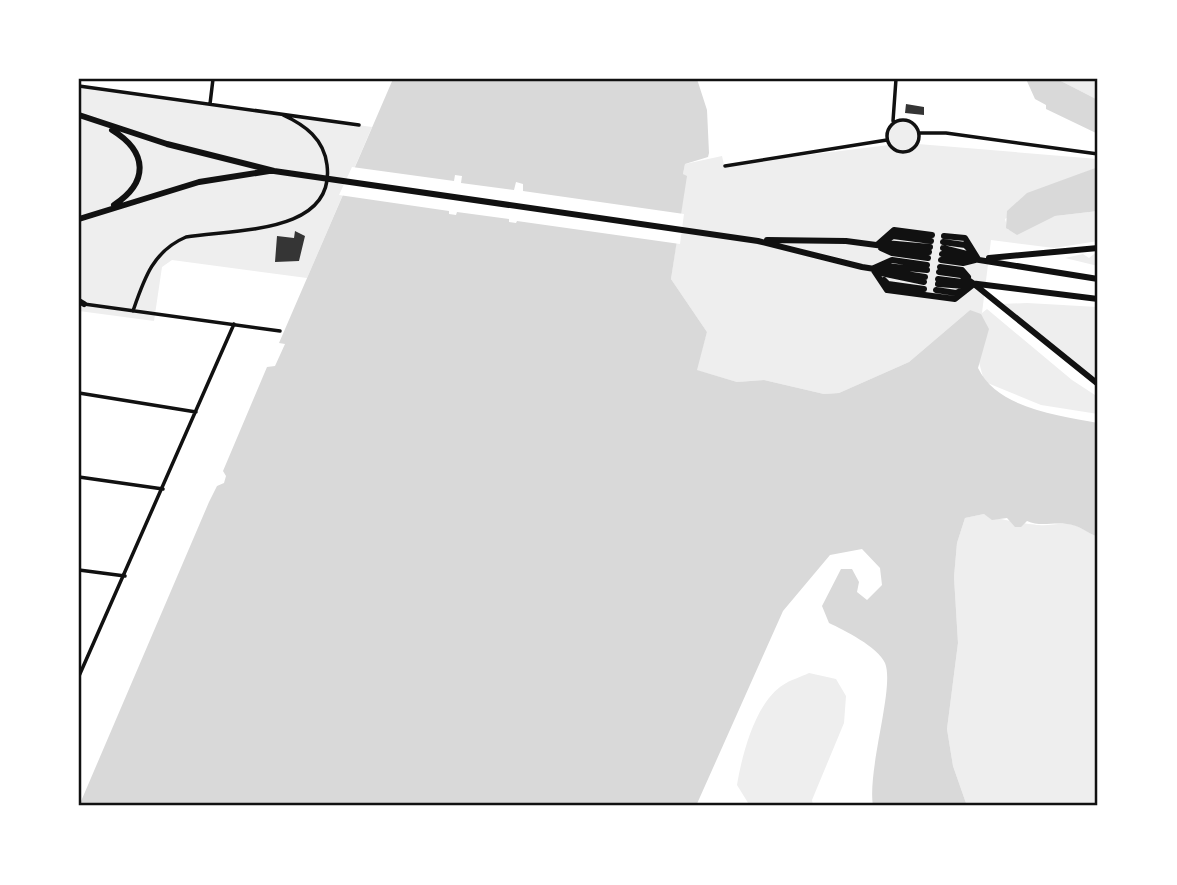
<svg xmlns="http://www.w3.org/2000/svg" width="1177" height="885" font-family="Literata,serif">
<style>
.green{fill:#eee}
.water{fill:#d9d9d9}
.pier{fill:#fff}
.building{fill:#353535}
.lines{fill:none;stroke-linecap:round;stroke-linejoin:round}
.minor{stroke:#111;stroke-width:3.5}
.trunk{stroke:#111;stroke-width:6}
.neatline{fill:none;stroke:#111;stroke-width:2.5}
</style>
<rect width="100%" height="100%" fill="#fff"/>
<path class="green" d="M 1057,79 L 1098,79 L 1098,100 Z
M 79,86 L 372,127 L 307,278 L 172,260 L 162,267 L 154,321 L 79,311 Z
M 905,119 L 917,128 L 918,144 L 1098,159 L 1098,167 L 1073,177 L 1005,219 L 1008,230 L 1055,216 L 1098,211 L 1098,241 L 1054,248 L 991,240 L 982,313 L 987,309 L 1072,380 L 1098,397 L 1098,414 L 1041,405 L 985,382 C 976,360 976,334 970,310 L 909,362 L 839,393 L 824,394 L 764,380 L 737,382 L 696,370 L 707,332 L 671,279 L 686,177 L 683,174 L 685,164 L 722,156 L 724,165 L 889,145 L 887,135 L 891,125 Z
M 1098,251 L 1098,266 L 1065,258 L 1083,254 L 1089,258 Z
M 1027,303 L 1098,307 L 1098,382 L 1001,304 Z
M 984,514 C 995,519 1026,524 1039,525 C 1048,526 1058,523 1068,524 C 1081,525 1087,533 1098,537 L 1098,806 L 967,806 L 953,766 L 947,729 L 958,643 L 954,577 L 957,543 L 965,518 Z
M 809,673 L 836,679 L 846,696 L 844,723 L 812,800 L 813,806 L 750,806 L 737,785 C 742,755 755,703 783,685 C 790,680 801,677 809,673 Z"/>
<path class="water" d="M 393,79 L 697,79 L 707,110 L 709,153 L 708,157 L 685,164 L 683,174 L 687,176 L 671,279 L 707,332 L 697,370 L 737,382 L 764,380 L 824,394 L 839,393 L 909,362 L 970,310 L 981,314 L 989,329 L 978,368 C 998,409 1058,415 1098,423 L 1098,537 C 1087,533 1080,525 1067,524 C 1052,522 1040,527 1027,521 L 1021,527 L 1015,527 L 1007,518 L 992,520 L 984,514 L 965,518 L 957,543 L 954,577 L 958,643 L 947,729 L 953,766 L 967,806 L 873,806 C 867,769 895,687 885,663 C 878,647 844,630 829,623 L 822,606 L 841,569 L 852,569 L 859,582 L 857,592 L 867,600 L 882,585 L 880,568 L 862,549 L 830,555 L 783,611 L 696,806 L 79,806 L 209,502 L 217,486 L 224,483 L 226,476 L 223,471 L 267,367 L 275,366 L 285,344 L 279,343 Z
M 1026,79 L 1057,79 L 1098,100 L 1098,148 L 1096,133 L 1046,109 L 1046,105 L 1035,99 Z
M 1098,167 L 1098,211 L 1055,216 L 1017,235 L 1006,228 L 1007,211 L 1027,193 Z"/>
<path class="pier" d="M 352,167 L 454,181 L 455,175 L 462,176 L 461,183 L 514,190 L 516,182 L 523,184 L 523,191 L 684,214 L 680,244 L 517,221 L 516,223 L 509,222 L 509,219 L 457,212 L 456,215 L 449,214 L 449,211 L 339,195 Z"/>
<path class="building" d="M 906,104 L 924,107 L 924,115 L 905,113 Z
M 295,231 L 305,236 L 299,261 L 275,262 L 277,236 L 294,238 Z"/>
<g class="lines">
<path class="minor" d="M 79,86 L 359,125
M 210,104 L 213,79
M887 136a16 16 0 1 1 32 0a16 16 0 1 1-32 0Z
M 893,121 L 896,79
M 919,133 L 946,133 L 1098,154
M 725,166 L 887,140
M 84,304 L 280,331
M 133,311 C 144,279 153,251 186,237 C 232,229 336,235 327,165 C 324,139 305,125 283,115
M 79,393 L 196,412
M 79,477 L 163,489
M 79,570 L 125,576
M 79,676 L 234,324"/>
<path class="trunk" d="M 79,115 L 167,144 L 274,171 L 758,241 L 862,267 L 925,277
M 112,130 C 148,152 149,182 114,205
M 79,219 L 199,182 L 269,171
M 944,236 L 965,238 L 978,259
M 767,240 L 846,241 L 929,252
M 887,240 L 893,236 L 931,241
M 943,242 L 965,245 L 970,250
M 885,243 L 930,247
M 877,245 L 894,230 L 932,235
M 881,248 L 892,253 L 928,258
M 943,248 L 971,255
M 942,254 L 1098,279
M 989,258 L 1098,248
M 941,260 L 963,263 L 975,260
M 885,266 L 927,270
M 940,267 L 962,270 L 968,277
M 874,268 L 892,260 L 927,265
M 873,269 L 887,290 L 955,299 L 974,284
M 939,272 L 961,275 L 974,284 L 1098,384
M 881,273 L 924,282
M 938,279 L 1098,299
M 884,280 L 888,284 L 924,289
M 938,284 L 965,286
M 936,290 L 956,293 L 963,290
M 79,301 L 84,304"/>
</g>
<rect width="1177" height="885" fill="none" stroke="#ffffff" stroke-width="161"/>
<rect x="80" y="80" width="1016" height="724" class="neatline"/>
</svg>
